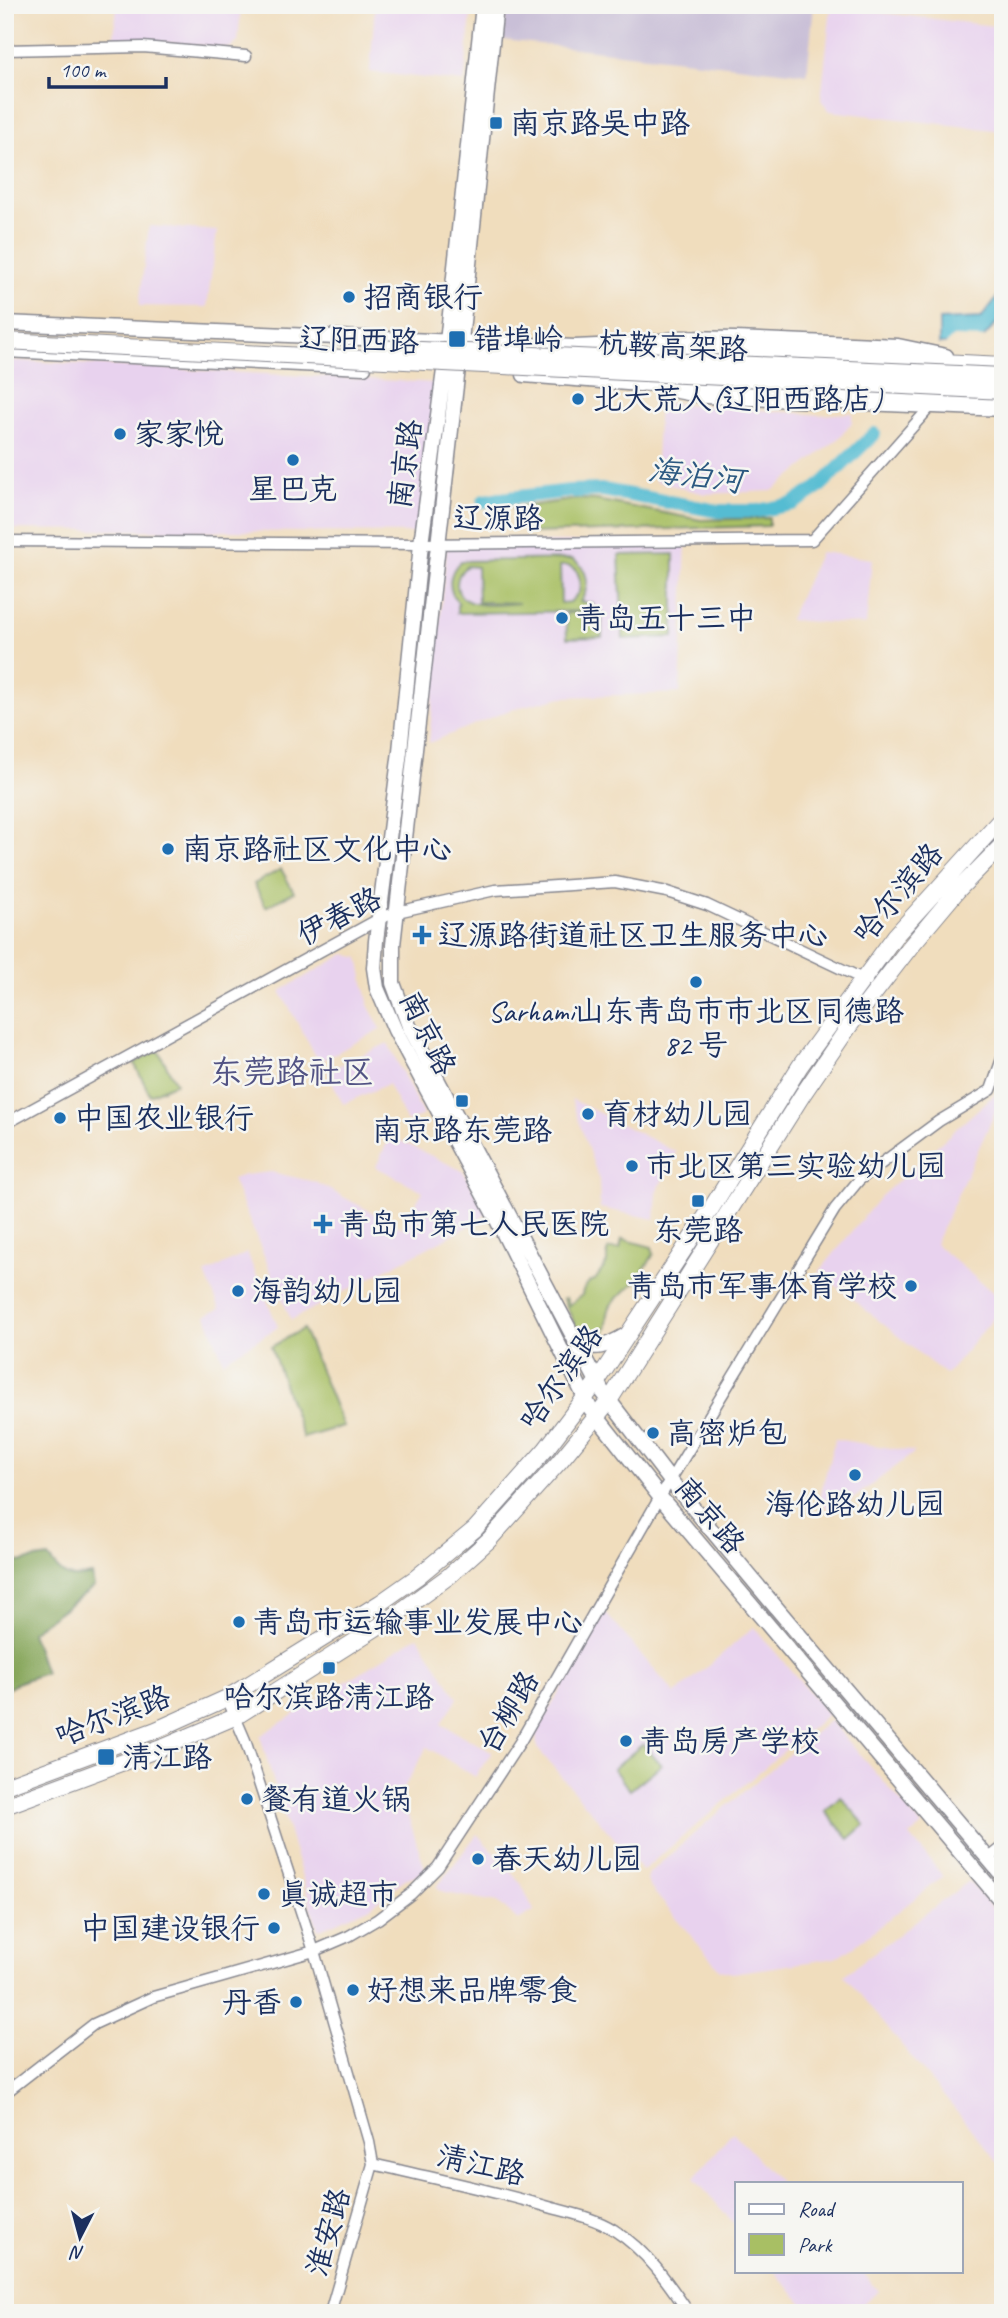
<svg xmlns="http://www.w3.org/2000/svg" width="1008" height="2318" font-family="Caveat,'LXGW WenKai TC',sans-serif">
<style>
.built{fill:#e8d2ee}
.industrial{fill:#c9bfd7}
.green{fill:#a8bf64;stroke:#627761;stroke-width:2;fill-rule:evenodd}
.forest{fill:#86a65a;stroke:#506a5c;stroke-width:2}
.water{fill:#55bcd2;stroke:#387698;stroke-width:2}
.pier{fill:#f0ddbd}
.lines{fill:none;stroke-linecap:round;stroke-linejoin:round}
.river{stroke:#55bcd2;stroke-width:14}
.minor-casing{stroke:#86868e;stroke-width:13}
.major-casing{stroke:#86868e;stroke-width:17}
.highway-casing{stroke:#86868e;stroke-width:18}
.minor{stroke:#fff;stroke-width:10}
.major{stroke:#fff;stroke-width:14}
.highway{stroke:#fff;stroke-width:16}
.highway-bridge-casing{stroke:#86868e;stroke-width:18;stroke-linecap:butt}
.highway-bridge{stroke:#fff;stroke-width:16}
.poi-dot{fill:#1f6fb2;stroke:#f6f6f2;stroke-width:2.5}
.labels{text-anchor:middle;stroke-width:5;stroke-linejoin:round;paint-order:stroke}
.poi-label{font-size:30px;fill:#1b2f5e;stroke:#f6f6f2;text-anchor:start}
.street-label{font-size:30px;fill:#1b2f5e;stroke:#f6f6f2}
.water-label{font-size:32px;font-style:italic;fill:#2c5981;stroke:#f6f6f2}
.quarter-label{font-size:33px;fill:#525384;stroke:#f6f6f2}
</style>
<rect width="100%" height="100%" fill="#f6f6f2"/>
<filter id="ink" filterUnits="userSpaceOnUse"><feTurbulence type="fractalNoise" baseFrequency=".0143" numOctaves="2"/><feDisplacementMap in="SourceGraphic" scale="14" xChannelSelector="R" yChannelSelector="G"/><feConvolveMatrix kernelMatrix="1 2 1 2 8 2 1 2 1" color-interpolation-filters="sRGB"/></filter>
<filter id="wash" filterUnits="userSpaceOnUse"><feTurbulence type="fractalNoise" baseFrequency=".00686" numOctaves="4" result="noise"/><feDisplacementMap in="SourceGraphic" scale="28" xChannelSelector="R" yChannelSelector="G"/><feGaussianBlur stdDeviation="1.57" result="paint"/><feColorMatrix in="noise" values="0 0 0 0 0 0 0 0 0 0 0 0 0 0 0 0 0 1.4 0 .05"/><feComposite in="paint" operator="in"/></filter>
<g filter="url(#wash)">
<rect width="100%" height="100%" fill="#f0ddbd"/>
<path class="built" d="M 117,5 L 241,5 L 238,42 L 229,48 L 114,38 Z
M 375,5 L 472,5 L 464,82 L 370,72 Z
M 831,7 L 1003,27 L 1003,131 L 830,111 L 821,100 Z
M 149,226 L 217,231 L 207,307 L 139,306 Z
M 5,360 L 437,383 L 419,533 L 5,529 Z
M 659,402 L 820,415 L 852,413 L 852,423 L 838,439 L 772,491 L 705,494 L 655,481 Z
M 686,541 L 680,693 L 562,697 L 512,709 L 429,743 L 447,543 Z
M 820,552 L 872,559 L 866,625 L 789,620 Z
M 345,954 L 359,958 L 369,1007 L 381,1029 L 319,1062 L 280,991 Z
M 388,1043 L 423,1115 L 407,1122 L 388,1084 L 343,1104 L 327,1071 Z
M 1003,1087 L 1003,1095 L 935,1244 L 1003,1301 L 1003,1307 L 946,1375 L 819,1272 L 880,1197 Z
M 571,1099 L 676,1152 L 657,1192 L 655,1219 L 600,1208 L 599,1180 Z
M 390,1136 L 463,1171 L 487,1213 L 478,1221 L 291,1320 L 232,1179 L 244,1175 L 271,1172 L 315,1182 L 402,1228 L 423,1191 L 376,1167 Z
M 247,1253 L 278,1327 L 223,1361 L 206,1315 L 220,1309 L 205,1274 Z
M 835,1439 L 915,1452 L 833,1514 L 819,1499 Z
M 604,1611 L 675,1694 L 754,1627 L 828,1714 L 642,1871 L 537,1748 L 536,1734 Z
M 418,1636 L 458,1698 L 441,1724 L 492,1752 L 475,1777 L 427,1747 L 401,1793 L 426,1872 L 405,1879 L 369,1908 L 318,1930 L 260,1736 Z
M 830,1720 L 922,1826 L 910,1836 L 943,1876 L 856,1945 L 835,1958 L 732,1973 L 720,1970 L 649,1886 L 647,1880 L 649,1873 L 711,1819 Z
M 477,1834 L 521,1883 L 534,1911 L 518,1920 L 498,1902 L 445,1893 L 437,1887 Z
M 969,1881 L 1003,1921 L 1003,2168 L 844,1975 Z
M 733,2132 L 780,2183 L 737,2183 L 737,2227 L 694,2178 Z
M 774,2271 L 861,2271 L 879,2291 L 852,2313 L 811,2313 Z"/>
<path class="industrial" d="M 507,5 L 814,5 L 807,74 L 503,40 Z"/>
<path class="green" d="M 578,499 L 596,500 L 701,520 L 769,518 L 769,526 L 532,533 L 521,527 L 520,517 L 513,508 Z
M 674,554 L 674,637 L 623,639 L 619,555 Z
M 572,559 C 589,568 591,587 580,602 L 593,603 L 594,611 L 457,613 L 457,605 L 459,604 C 447,591 447,573 461,561 ZM 467,566 L 477,567 L 478,602 L 519,603 C 501,604 459,612 457,585 C 457,577 460,571 467,566 ZM 569,566 C 580,570 581,581 579,592 L 570,602 L 561,603 L 560,566 Z
M 602,612 L 602,637 L 567,638 L 566,613 Z
M 281,869 L 294,892 L 266,907 L 254,884 Z
M 158,1050 L 176,1083 L 150,1095 L 134,1063 Z
M 622,1239 L 652,1247 L 654,1254 C 648,1263 642,1274 635,1282 C 628,1290 616,1297 611,1305 C 602,1321 616,1330 591,1342 L 580,1335 L 563,1299 L 566,1298 L 569,1305 L 582,1295 L 583,1290 L 589,1282 L 595,1280 L 607,1263 L 607,1252 L 609,1249 L 620,1249 Z
M 303,1329 L 343,1426 L 303,1438 L 271,1347 Z
M 643,1744 L 661,1765 L 630,1790 L 613,1769 Z
M 841,1797 L 865,1825 L 849,1839 L 825,1811 Z"/>
<path class="forest" d="M 48,1557 C 63,1577 67,1580 92,1575 L 94,1587 L 31,1632 L 45,1673 L 19,1682 L 5,1691 L 5,1564 Z"/>
<path class="water" d="M 1003,290 L 1003,316 L 978,344 L 939,344 L 939,320 L 981,318 Z"/>
<path class="pier" d="M 953,337 L 988,338 L 978,348 L 942,348 Z"/>
<g class="lines">
<path class="river" d="M 484,501 L 570,491 L 603,490 L 718,511 L 757,511 L 792,504 L 818,488 L 874,434"/>
</g>
</g>
<g filter="url(#ink)">
<g class="lines">
<g class="minor-casing">
<path id="minor" d="M 5,50 L 143,47 L 246,56
M 5,541 L 421,544 L 812,540 L 931,406
M 5,1124 L 379,919 L 397,912 L 495,890 L 615,882 L 667,892 L 707,905 L 867,981
M 227,1698 L 245,1740 L 314,1951 L 369,2142 L 373,2164 L 330,2313
M 988,1859 L 1003,1847
M 5,2093 L 94,2024 L 153,1997 L 314,1951 L 349,1936 L 378,1919 L 411,1894 L 438,1867 L 520,1742 L 660,1497 L 835,1209 L 859,1180 L 939,1121 L 991,1090 L 1003,1056
M 373,2164 C 431,2178 491,2190 549,2207 C 571,2213 595,2218 614,2230 C 647,2251 668,2282 689,2313"/>
</g>
<g class="major-casing">
<path id="major" d="M 483,5 L 444,370 L 421,544 L 400,751 L 376,941 L 374,968 L 377,988 L 395,1030 L 497,1220 L 590,1408 L 660,1497 L 1003,1903
M 496,5 L 461,341 L 393,945 L 393,983 L 409,1026 L 602,1391 L 670,1480 L 768,1598 L 1003,1876
M 5,323 L 575,347 L 640,344 L 682,338 L 735,339 L 898,346 L 946,356
M 5,350 L 364,367
M 524,375 L 640,384
M 667,389 L 704,396 L 1003,409
M 575,1341 C 595,1352 607,1346 626,1335"/>
</g>
<g class="highway-casing">
<path id="highway" d="M 640,344 L 676,349 L 1003,365
M 631,382 L 1003,400
M 5,1786 L 156,1730 L 227,1698 L 380,1603 L 417,1577 L 475,1529 L 546,1449 L 596,1383 L 712,1207 L 800,1066 L 837,1015 L 895,936 L 1003,817
M 5,1806 L 164,1747 L 237,1716 L 390,1619 L 449,1576 L 489,1540 L 560,1461 L 609,1401 L 803,1094 L 850,1025 L 910,947 L 957,891 L 1003,844"/>
</g>
<use href="#minor" class="minor"/>
<use href="#major" class="major"/>
<use href="#highway" class="highway"/>
<g class="highway-bridge-casing">
<path id="highway-bridge" d="M 5,341 L 1003,391
M 376,348 L 1003,376"/>
</g>
<use href="#highway-bridge" class="highway-bridge"/>
</g>
</g>
<g class="poi-dot">
<rect x="489" y="116" width="14" height="14" rx="3.5"/>
<circle cx="349" cy="297" r="7"/>
<rect x="448" y="330" width="18" height="18" rx="3.5"/>
<circle cx="578" cy="399" r="7"/>
<circle cx="120" cy="434" r="7"/>
<circle cx="293" cy="460" r="7"/>
<circle cx="562" cy="618" r="7"/>
<circle cx="168" cy="849" r="7"/>
<path d="M418.5 924.5h7v7h7v7h-7v7h-7v-7h-7v-7h7z"/>
<circle cx="696" cy="982" r="7"/>
<rect x="455" y="1094" width="14" height="14" rx="3.5"/>
<circle cx="588" cy="1114" r="7"/>
<circle cx="60" cy="1118" r="7"/>
<circle cx="632" cy="1166" r="7"/>
<rect x="691" y="1194" width="14" height="14" rx="3.5"/>
<path d="M319.5 1213.5h7v7h7v7h-7v7h-7v-7h-7v-7h7z"/>
<circle cx="911" cy="1286" r="7"/>
<circle cx="238" cy="1291" r="7"/>
<circle cx="653" cy="1433" r="7"/>
<circle cx="855" cy="1475" r="7"/>
<circle cx="239" cy="1622" r="7"/>
<rect x="322" y="1661" width="14" height="14" rx="3.5"/>
<circle cx="626" cy="1741" r="7"/>
<rect x="97" y="1748" width="18" height="18" rx="3.5"/>
<circle cx="247" cy="1799" r="7"/>
<circle cx="478" cy="1859" r="7"/>
<circle cx="264" cy="1894" r="7"/>
<circle cx="274" cy="1928" r="7"/>
<circle cx="353" cy="1990" r="7"/>
<circle cx="296" cy="2002" r="7"/>
</g>
<g class="labels">
<g class="poi-label">
<text x="510" y="133">南京路吴中路</text>
<text x="363" y="307">招商银行</text>
<text x="473" y="349">错埠岭</text>
<text x="592" y="409">北大荒人(辽阳西路店)</text>
<text x="134" y="444">家家悦</text>
<text x="293" y="499" text-anchor="middle">星巴克</text>
<text x="576" y="628">青岛五十三中</text>
<text x="182" y="859">南京路社区文化中心</text>
<text x="438" y="945">辽源路街道社区卫生服务中心</text>
<text x="696" y="1021" text-anchor="middle">Sarhami山东青岛市市北区同德路<tspan x="696" dy="34">82 号</tspan></text>
<text x="602" y="1124">育材幼儿园</text>
<text x="74" y="1128">中国农业银行</text>
<text x="462" y="1140" text-anchor="middle">南京路东莞路</text>
<text x="646" y="1176">市北区第三实验幼儿园</text>
<text x="339" y="1234">青岛市第七人民医院</text>
<text x="698" y="1240" text-anchor="middle">东莞路</text>
<text x="897" y="1296" text-anchor="end">青岛市军事体育学校</text>
<text x="252" y="1301">海韵幼儿园</text>
<text x="667" y="1443">高密炉包</text>
<text x="855" y="1514" text-anchor="middle">海伦路幼儿园</text>
<text x="253" y="1632">青岛市运输事业发展中心</text>
<text x="329" y="1707" text-anchor="middle">哈尔滨路清江路</text>
<text x="640" y="1751">青岛房产学校</text>
<text x="122" y="1767">清江路</text>
<text x="261" y="1809">餐有道火锅</text>
<text x="492" y="1869">春天幼儿园</text>
<text x="278" y="1904">真诚超市</text>
<text x="260" y="1938" text-anchor="end">中国建设银行</text>
<text x="367" y="2000">好想来品牌零食</text>
<text x="282" y="2012" text-anchor="end">丹香</text>
</g>
<g class="street-label">
<text transform="translate(359 340) rotate(2)" y="10">辽阳西路</text>
<text transform="translate(673 346) rotate(3)" y="10">杭鞍高架路</text>
<text transform="translate(405 464) rotate(-82)" y="10">南京路</text>
<text x="498" y="528">辽源路</text>
<text transform="translate(898 893) rotate(-50)" y="10">哈尔滨路</text>
<text transform="translate(339 916) rotate(-27)" y="10">伊春路</text>
<text transform="translate(428 1033) rotate(64)" y="10">南京路</text>
<text transform="translate(561 1377) rotate(-55)" y="10">哈尔滨路</text>
<text transform="translate(710 1515) rotate(50)" y="10">南京路</text>
<text transform="translate(508 1712) rotate(-59)" y="10">台柳路</text>
<text transform="translate(113 1716) rotate(-21)" y="10">哈尔滨路</text>
<text transform="translate(481 2165) rotate(13)" y="10">清江路</text>
<text transform="translate(328 2232) rotate(-74)" y="10">淮安路</text>
</g>
<g class="water-label">
<text transform="translate(696 475) rotate(7)" y="11">海泊河</text>
</g>
<g class="quarter-label">
<text x="292" y="1083">东莞路社区</text>
</g>
</g>
<rect width="1008" height="2318" fill="none" stroke="#f6f6f2" stroke-width="28"/>
<rect x="735" y="2182" width="228" height="91" fill="#f6f6f2" stroke="#9ea6b7" stroke-width="2"/>
<rect x="749" y="2204" width="35" height="10" fill="#ffffff" stroke="#9ea6b7" stroke-width="2"/>
<text x="798" y="2216" font-size="21" fill="#1b2f5e">Road</text>
<rect x="749" y="2234" width="35" height="21" fill="#a8bf64" stroke="#9ea6b7" stroke-width="2"/>
<text x="798" y="2252" font-size="21" fill="#1b2f5e">Park</text>
<g transform="translate(80 2237) rotate(186)" stroke="#f6f6f2" stroke-width="5" paint-order="stroke">
<path d="M0-5L12 26L0 18L-12 26Z" fill="#1b2f5e"/>
<text y="-10" font-size="19" font-weight="bold" text-anchor="middle" fill="#1b2f5e">N</text>
</g>
<path d="M49 77v10h117v-10" fill="none" stroke="#1b2f5e" stroke-width="3.5"/>
<text x="60" y="77" font-size="21" fill="#1b2f5e" stroke="#f6f6f2" stroke-width="5" paint-order="stroke">100 m</text>
</svg>
